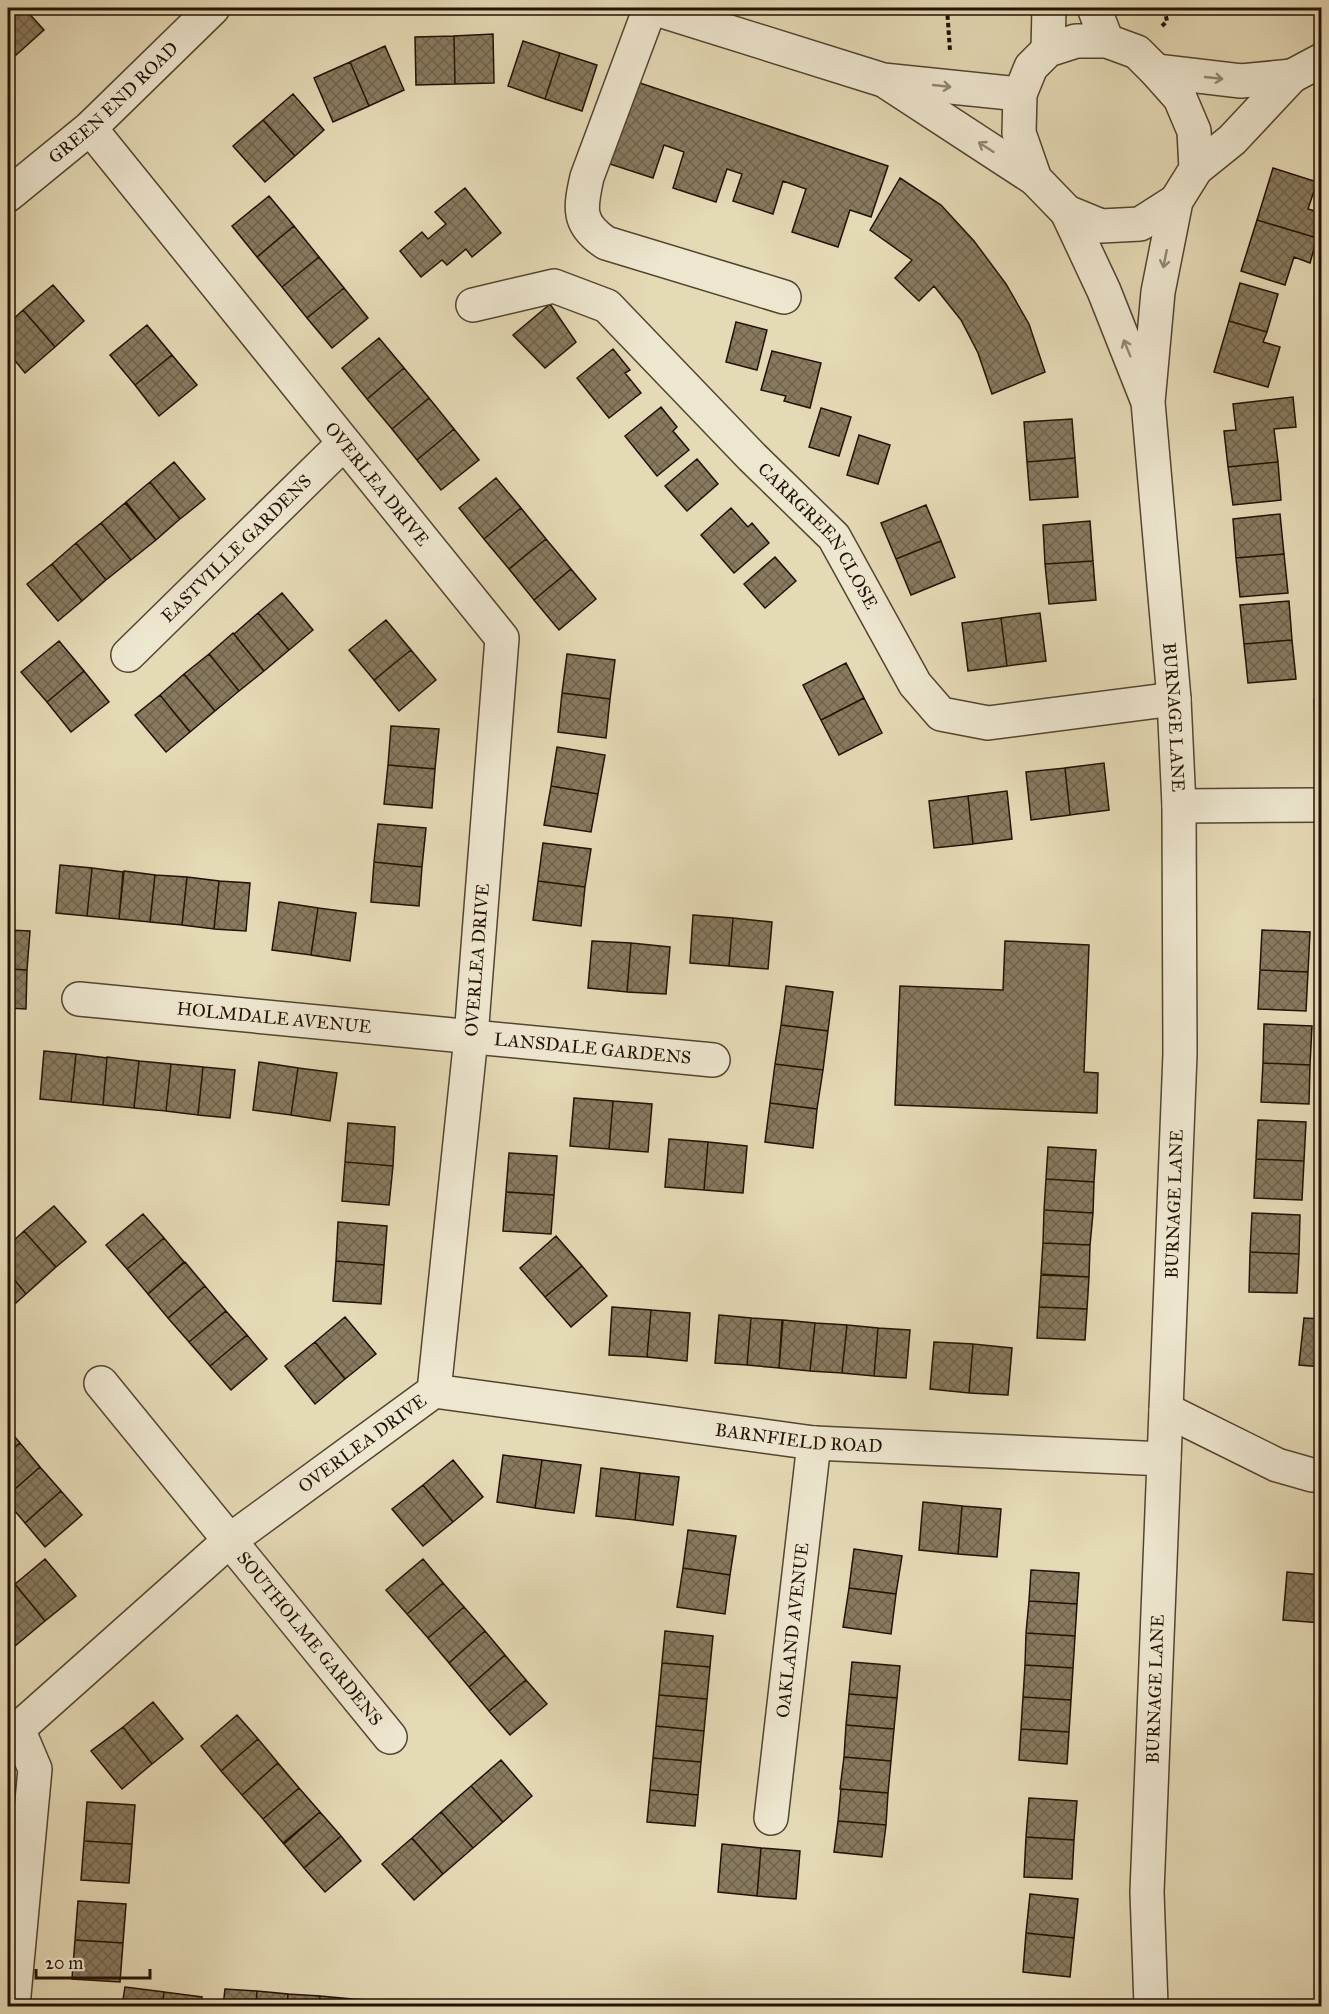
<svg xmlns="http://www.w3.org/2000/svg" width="1329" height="2014" font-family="'IM FELL Great Primer',serif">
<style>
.building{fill:url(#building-cross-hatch);stroke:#241200;stroke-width:1.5}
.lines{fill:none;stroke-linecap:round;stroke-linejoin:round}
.minor-casing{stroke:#54442e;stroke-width:36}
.path{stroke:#241200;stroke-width:4;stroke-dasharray:4.5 3;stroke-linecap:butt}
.minor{stroke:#eee7d0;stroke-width:33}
.oneway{stroke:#938772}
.labels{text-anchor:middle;stroke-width:4.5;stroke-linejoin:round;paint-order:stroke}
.street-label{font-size:18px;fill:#241200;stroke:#eee7d0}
</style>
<defs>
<pattern id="building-cross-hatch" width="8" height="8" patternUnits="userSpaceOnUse" patternTransform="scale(1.5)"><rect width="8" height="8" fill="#887a5f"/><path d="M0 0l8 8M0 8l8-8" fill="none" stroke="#6f634c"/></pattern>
</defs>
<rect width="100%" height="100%" fill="#e5dab6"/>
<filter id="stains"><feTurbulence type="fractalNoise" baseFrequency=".00333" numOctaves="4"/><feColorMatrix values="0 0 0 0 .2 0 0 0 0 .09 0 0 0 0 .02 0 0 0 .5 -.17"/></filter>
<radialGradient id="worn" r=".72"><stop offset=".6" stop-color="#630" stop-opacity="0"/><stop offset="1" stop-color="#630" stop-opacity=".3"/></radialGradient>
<path class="building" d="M 8,8 L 24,8 L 44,30 L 15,56 L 8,47 Z
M 493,34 L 494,83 L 455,84 L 454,36 Z
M 454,36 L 455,84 L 416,85 L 415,37 Z
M 523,41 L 560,53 L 545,99 L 508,86 Z
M 385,46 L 404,90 L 369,106 L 350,62 Z
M 560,53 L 597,65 L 582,111 L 545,99 Z
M 350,62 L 369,106 L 333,122 L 314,78 Z
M 631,80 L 888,166 L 871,217 L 850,210 L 838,247 L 792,232 L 806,189 L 783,181 L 773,214 L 733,201 L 742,174 L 727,169 L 716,202 L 673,188 L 684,152 L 664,145 L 653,178 L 610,164 L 622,129 Z
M 293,94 L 324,130 L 295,156 L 263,120 Z
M 263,120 L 295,156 L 265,182 L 233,146 Z
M 1273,168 L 1317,182 L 1308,209 L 1322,213 L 1317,238 L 1257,220 Z
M 900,178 L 941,205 L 974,241 L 1006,284 L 1029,324 L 1045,372 L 992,394 L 978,353 L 961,320 L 934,286 L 919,301 L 895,278 L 912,260 L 870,230 Z
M 465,188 L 501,233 L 472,257 L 466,249 L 447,265 L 442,260 L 421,277 L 400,251 L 422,232 L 428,239 L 446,224 L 435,212 Z
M 269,196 L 294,226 L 257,257 L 232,226 Z
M 1257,220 L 1317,238 L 1310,263 L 1294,257 L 1285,285 L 1241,271 Z
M 294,226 L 319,257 L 282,287 L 257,257 Z
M 319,257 L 344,288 L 307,318 L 282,287 Z
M 1240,283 L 1278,294 L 1267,332 L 1229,321 Z
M 53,285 L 84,321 L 55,347 L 23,310 Z
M 344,288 L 368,318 L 332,348 L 307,318 Z
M 550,304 L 576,342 L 545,368 L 513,335 Z
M 23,310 L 55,347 L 25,373 L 8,352 L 8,324 Z
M 1229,321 L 1267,332 L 1263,342 L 1280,347 L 1268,387 L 1214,372 Z
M 736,322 L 767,330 L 757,370 L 726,362 Z
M 147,325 L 172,355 L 135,385 L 110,355 Z
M 379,338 L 404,368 L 367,399 L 342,368 Z
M 613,349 L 630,370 L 625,373 L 641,393 L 609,418 L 577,378 Z
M 772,351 L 821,363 L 810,408 L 784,401 L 786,396 L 761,390 Z
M 172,355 L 197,385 L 159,416 L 135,385 Z
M 404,368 L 429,398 L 392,429 L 367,399 Z
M 1293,397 L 1296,427 L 1274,429 L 1278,462 L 1228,467 L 1224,431 L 1236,430 L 1233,404 Z
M 429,398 L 454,429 L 417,460 L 392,429 Z
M 661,407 L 677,427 L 673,431 L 689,450 L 657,476 L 625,436 Z
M 821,408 L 851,417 L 839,456 L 809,447 Z
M 1072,419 L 1075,458 L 1027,462 L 1024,422 Z
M 454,429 L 479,460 L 441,490 L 417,460 Z
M 859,435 L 890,445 L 878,484 L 847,475 Z
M 1075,458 L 1078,497 L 1030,500 L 1027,462 Z
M 697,459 L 718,484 L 687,511 L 665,486 Z
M 174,462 L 205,499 L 180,519 L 150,482 Z
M 1278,462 L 1281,500 L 1233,505 L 1228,467 Z
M 496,478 L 521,508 L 484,539 L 459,508 Z
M 150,482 L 180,519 L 156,540 L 126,502 Z
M 125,503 L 156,540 L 131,560 L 101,523 Z
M 926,505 L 941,541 L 896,559 L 881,523 Z
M 521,508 L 546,539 L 509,569 L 484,539 Z
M 731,508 L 748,527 L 752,523 L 769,543 L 734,573 L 701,535 Z
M 1280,514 L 1284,554 L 1236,558 L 1233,519 Z
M 1090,521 L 1093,561 L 1045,564 L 1043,525 Z
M 101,523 L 131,560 L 106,580 L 76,543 Z
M 546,539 L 571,569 L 534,600 L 509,569 Z
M 941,541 L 955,577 L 911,595 L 896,559 Z
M 76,543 L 106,580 L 82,601 L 52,564 Z
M 1284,554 L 1288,593 L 1240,597 L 1236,558 Z
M 775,557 L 796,581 L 765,608 L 744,584 Z
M 1093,561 L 1096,600 L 1049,604 L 1045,564 Z
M 52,564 L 82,601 L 58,621 L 27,584 Z
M 571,569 L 596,599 L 559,630 L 534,600 Z
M 282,593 L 313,630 L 289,650 L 258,613 Z
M 1289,601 L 1292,640 L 1244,644 L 1240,605 Z
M 258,613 L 289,650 L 264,671 L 234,634 Z
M 1040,613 L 1046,661 L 1007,666 L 1001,618 Z
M 1001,618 L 1007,666 L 968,671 L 962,623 Z
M 386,620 L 411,650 L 374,680 L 349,650 Z
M 233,633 L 264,671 L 239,691 L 209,654 Z
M 1292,640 L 1296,679 L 1248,683 L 1244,644 Z
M 59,641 L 84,671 L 47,702 L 21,672 Z
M 411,650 L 436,680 L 399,711 L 374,680 Z
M 209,654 L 239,691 L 215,711 L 184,674 Z
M 567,654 L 615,660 L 610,699 L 562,693 Z
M 846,663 L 864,698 L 821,720 L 803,685 Z
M 84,671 L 109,702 L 71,732 L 47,702 Z
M 184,674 L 215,711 L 190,732 L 160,695 Z
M 562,693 L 610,699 L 606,738 L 558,732 Z
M 160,695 L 190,732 L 166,752 L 135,715 Z
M 864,698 L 882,733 L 839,755 L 821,720 Z
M 1322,699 L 1322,748 L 1316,748 L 1314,700 Z
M 391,726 L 439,729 L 435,769 L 388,765 Z
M 557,747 L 605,755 L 598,794 L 551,786 Z
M 1104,763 L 1109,810 L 1070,815 L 1065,768 Z
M 388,765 L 435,769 L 432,808 L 384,804 Z
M 1065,768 L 1070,815 L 1031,820 L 1026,772 Z
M 551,786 L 598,794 L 591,832 L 544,825 Z
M 1007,791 L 1012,839 L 973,844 L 968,796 Z
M 968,796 L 973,844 L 934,848 L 929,801 Z
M 378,824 L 426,828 L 422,867 L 374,862 Z
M 543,843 L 591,849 L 585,887 L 538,881 Z
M 374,862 L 422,867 L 419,906 L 371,902 Z
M 60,865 L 92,868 L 87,916 L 56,913 Z
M 92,868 L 123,872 L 119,919 L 87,916 Z
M 124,871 L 155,875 L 150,922 L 119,919 Z
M 155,875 L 187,877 L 182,925 L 150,922 Z
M 187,877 L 219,881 L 214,929 L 182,925 Z
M 219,881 L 250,883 L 246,931 L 214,929 Z
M 538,881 L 585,887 L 581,926 L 533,920 Z
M 279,902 L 318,908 L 311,955 L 272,950 Z
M 318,908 L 356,913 L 350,961 L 311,955 Z
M 693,915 L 733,918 L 729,966 L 690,963 Z
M 733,918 L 772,922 L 768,969 L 729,966 Z
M 8,930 L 30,931 L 27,970 L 8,969 Z
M 1262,930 L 1310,932 L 1308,972 L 1260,970 Z
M 592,941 L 631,943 L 627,992 L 588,988 Z
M 1005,941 L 1089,945 L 1084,1072 L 1098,1073 L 1097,1113 L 895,1105 L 900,986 L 1003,990 Z
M 631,943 L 670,947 L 666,994 L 627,992 Z
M 8,969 L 27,970 L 26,1009 L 8,1008 Z
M 1260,970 L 1308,972 L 1306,1011 L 1258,1009 Z
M 786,986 L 833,992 L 828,1031 L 781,1025 Z
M 1264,1024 L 1312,1026 L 1310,1065 L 1263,1063 Z
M 781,1025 L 828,1031 L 823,1070 L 775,1064 Z
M 44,1051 L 76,1054 L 71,1102 L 40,1099 Z
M 76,1054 L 107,1058 L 103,1105 L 71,1102 Z
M 107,1057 L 139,1061 L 134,1108 L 103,1105 Z
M 139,1061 L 171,1064 L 166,1111 L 134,1108 Z
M 259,1062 L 298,1068 L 291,1115 L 253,1110 Z
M 1263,1063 L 1310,1065 L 1309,1104 L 1261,1102 Z
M 171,1064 L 203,1067 L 198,1115 L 166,1111 Z
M 775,1064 L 823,1070 L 817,1109 L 770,1103 Z
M 203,1067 L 235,1070 L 230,1118 L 198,1115 Z
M 298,1068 L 337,1073 L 330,1121 L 291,1115 Z
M 574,1098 L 613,1101 L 609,1149 L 570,1146 Z
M 613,1101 L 652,1104 L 648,1152 L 609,1149 Z
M 770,1103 L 817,1109 L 813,1148 L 765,1142 Z
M 1258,1120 L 1306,1122 L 1304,1161 L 1256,1159 Z
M 348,1123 L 395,1127 L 393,1166 L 345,1162 Z
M 669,1139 L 708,1142 L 704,1190 L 665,1187 Z
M 708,1142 L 747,1146 L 743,1193 L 704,1190 Z
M 1048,1147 L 1096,1150 L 1094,1182 L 1046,1179 Z
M 509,1153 L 557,1156 L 554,1195 L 506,1192 Z
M 1256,1159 L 1304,1161 L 1302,1200 L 1254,1198 Z
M 345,1162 L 393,1166 L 389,1205 L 342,1201 Z
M 1046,1179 L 1094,1182 L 1093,1213 L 1044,1210 Z
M 506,1192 L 554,1195 L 551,1234 L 503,1231 Z
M 54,1206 L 86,1242 L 56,1267 L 24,1231 Z
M 1044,1210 L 1093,1213 L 1090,1245 L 1043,1243 Z
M 1252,1213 L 1300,1215 L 1299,1254 L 1250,1252 Z
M 143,1214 L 164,1238 L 127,1269 L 106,1245 Z
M 338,1222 L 387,1226 L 384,1265 L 336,1261 Z
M 24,1231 L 56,1267 L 26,1294 L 8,1272 L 8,1246 Z
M 556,1236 L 582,1266 L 545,1297 L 520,1268 Z
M 164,1238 L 184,1262 L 148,1294 L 127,1269 Z
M 1043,1243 L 1090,1245 L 1089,1277 L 1041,1274 Z
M 1250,1252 L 1299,1254 L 1297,1293 L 1249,1292 Z
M 336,1261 L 384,1265 L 381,1304 L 333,1301 Z
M 185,1262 L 205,1286 L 168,1318 L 148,1294 Z
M 582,1266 L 607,1296 L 571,1327 L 545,1297 Z
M 8,1272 L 26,1294 L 8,1310 Z
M 1041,1275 L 1089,1277 L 1087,1309 L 1039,1307 Z
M 205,1286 L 226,1311 L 189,1342 L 168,1318 Z
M 612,1307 L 651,1310 L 647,1357 L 609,1355 Z
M 1039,1307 L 1087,1309 L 1085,1340 L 1037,1338 Z
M 651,1310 L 690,1313 L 687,1361 L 647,1357 Z
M 226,1311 L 247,1335 L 210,1366 L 189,1342 Z
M 719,1315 L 751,1318 L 747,1365 L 715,1363 Z
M 345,1317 L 376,1354 L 345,1379 L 315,1342 Z
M 751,1318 L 782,1320 L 779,1368 L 747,1365 Z
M 1304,1318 L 1322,1319 L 1322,1367 L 1299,1365 Z
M 783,1320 L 815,1323 L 810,1371 L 779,1368 Z
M 815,1323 L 847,1325 L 842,1373 L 810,1371 Z
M 847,1325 L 878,1328 L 874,1376 L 842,1373 Z
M 878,1328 L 910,1330 L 906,1378 L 874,1376 Z
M 247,1335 L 267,1359 L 231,1390 L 210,1366 Z
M 315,1342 L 345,1379 L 315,1404 L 285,1366 Z
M 934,1342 L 973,1344 L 969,1393 L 930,1389 Z
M 973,1344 L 1012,1348 L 1008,1395 L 969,1393 Z
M 8,1429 L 20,1443 L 8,1453 Z
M 20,1443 L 40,1467 L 8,1495 L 8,1453 Z
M 503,1455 L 542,1460 L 535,1508 L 497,1502 Z
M 453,1460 L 483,1497 L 453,1522 L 423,1485 Z
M 542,1460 L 581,1465 L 574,1513 L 535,1508 Z
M 40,1467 L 61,1491 L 25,1523 L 8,1503 L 8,1495 Z
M 601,1468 L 640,1473 L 635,1520 L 596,1516 Z
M 640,1473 L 679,1477 L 673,1525 L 635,1520 Z
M 423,1485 L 453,1522 L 423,1546 L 392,1509 Z
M 61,1491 L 82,1515 L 45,1547 L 25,1523 Z
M 923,1502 L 962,1506 L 958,1554 L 919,1550 Z
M 962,1506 L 1001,1509 L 997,1557 L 958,1554 Z
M 688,1530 L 736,1536 L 730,1575 L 683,1568 Z
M 854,1549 L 902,1556 L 896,1594 L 849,1588 Z
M 45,1559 L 76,1596 L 45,1621 L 15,1584 Z
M 423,1559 L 443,1583 L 407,1614 L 386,1590 Z
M 683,1568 L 730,1575 L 725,1614 L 677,1607 Z
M 1031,1570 L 1079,1573 L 1077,1604 L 1029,1601 Z
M 1287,1572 L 1322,1575 L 1322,1623 L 1283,1620 Z
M 443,1583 L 464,1607 L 428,1638 L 407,1614 Z
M 15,1584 L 45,1621 L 15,1646 L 8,1637 L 8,1590 Z
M 849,1588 L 896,1594 L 891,1634 L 843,1627 Z
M 1029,1601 L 1077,1604 L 1075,1636 L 1026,1633 Z
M 464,1607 L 485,1631 L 449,1663 L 428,1638 Z
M 485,1631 L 505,1655 L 469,1687 L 449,1663 Z
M 665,1631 L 713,1636 L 710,1667 L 662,1663 Z
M 1026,1633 L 1075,1636 L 1073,1668 L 1025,1665 Z
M 505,1655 L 526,1680 L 489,1711 L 469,1687 Z
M 852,1662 L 900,1666 L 897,1698 L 849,1694 Z
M 662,1663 L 710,1667 L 707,1699 L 659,1695 Z
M 1025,1665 L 1073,1668 L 1071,1700 L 1023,1697 Z
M 526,1680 L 547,1704 L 510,1735 L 489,1711 Z
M 849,1694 L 897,1698 L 894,1729 L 846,1725 Z
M 659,1695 L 707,1699 L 704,1731 L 656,1726 Z
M 1023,1697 L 1071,1700 L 1069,1732 L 1021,1729 Z
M 153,1702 L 183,1739 L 152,1764 L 123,1727 Z
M 237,1715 L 258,1739 L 221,1771 L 201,1746 Z
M 846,1725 L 894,1729 L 891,1761 L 844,1757 Z
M 656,1726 L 704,1731 L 701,1762 L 653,1758 Z
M 123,1727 L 152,1764 L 122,1789 L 91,1751 Z
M 1021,1729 L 1069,1732 L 1067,1764 L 1019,1760 Z
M 258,1739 L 278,1763 L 242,1795 L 221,1771 Z
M 844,1757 L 891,1761 L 888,1793 L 840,1789 Z
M 653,1758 L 701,1762 L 698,1795 L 650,1790 Z
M 501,1760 L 532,1796 L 503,1822 L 471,1786 Z
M 278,1763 L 299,1788 L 263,1819 L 242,1795 Z
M 471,1786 L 503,1822 L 473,1848 L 441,1812 Z
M 299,1788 L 320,1812 L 283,1843 L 263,1819 Z
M 841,1789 L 888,1793 L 886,1825 L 838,1821 Z
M 650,1790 L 698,1795 L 695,1826 L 647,1822 Z
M 1029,1798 L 1077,1801 L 1074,1840 L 1026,1837 Z
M 87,1802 L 135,1805 L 132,1844 L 84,1841 Z
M 320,1812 L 341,1836 L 304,1868 L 284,1844 Z
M 441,1812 L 473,1848 L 443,1874 L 412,1838 Z
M 838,1821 L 886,1825 L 882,1857 L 834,1852 Z
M 341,1836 L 361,1861 L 325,1892 L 304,1868 Z
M 1026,1837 L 1074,1840 L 1072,1879 L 1024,1877 Z
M 412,1838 L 443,1874 L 414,1900 L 382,1864 Z
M 84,1841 L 132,1844 L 129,1883 L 81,1880 Z
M 722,1844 L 761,1848 L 757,1896 L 718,1892 Z
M 761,1848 L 800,1851 L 796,1899 L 757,1896 Z
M 1030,1894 L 1078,1899 L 1074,1938 L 1026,1933 Z
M 78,1901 L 126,1904 L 123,1943 L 75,1940 Z
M 1026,1933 L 1074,1938 L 1070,1977 L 1023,1972 Z
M 75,1940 L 123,1943 L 120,1982 L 72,1979 Z
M 125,1987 L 164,1992 L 162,2006 L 122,2006 Z
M 225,1989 L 257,1991 L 256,2006 L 223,2006 Z
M 257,1991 L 288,1994 L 287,2006 L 256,2006 Z
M 164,1992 L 202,1997 L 201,2006 L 162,2006 Z
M 288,1994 L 320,1996 L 319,2006 L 287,2006 Z
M 320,1996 L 352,1999 L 351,2006 L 319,2006 Z
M 352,1999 L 384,2001 L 384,2006 L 351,2006 Z
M 384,2001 L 416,2004 L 415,2006 L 384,2006 Z"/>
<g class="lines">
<g class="minor-casing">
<g id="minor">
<path d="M 650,8 L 587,177 C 580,208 577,224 606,243 L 784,297"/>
<path d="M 653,8 L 883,80 L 1020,94"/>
<path d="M 1094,8 L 1107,41"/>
<path d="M 1048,50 L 1049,8"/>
<path d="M 1156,71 L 1241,81 L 1292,76"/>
<path d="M 888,83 L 1035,179"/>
<path d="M 1196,169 L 1232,140 L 1292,76 L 1322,60"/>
<path id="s1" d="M 8,195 L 90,128 L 213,8"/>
<path d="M 1067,212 L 1101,226 L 1140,224 L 1176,201"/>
<path id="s2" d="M 473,305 L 554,286 L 607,306 L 752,457 L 834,537 L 915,684 L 941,714 L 988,723 L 1174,699"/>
<path id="s3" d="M 1148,402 L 1104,291 L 1067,212 L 1035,179 L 1019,133 L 1020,94 L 1031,67 L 1048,50 L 1076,41 L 1107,41 L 1137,52 L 1156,71 L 1180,98 L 1194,131 L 1196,169 L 1176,201 L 1158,292 L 1148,402 L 1174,699 L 1179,806 L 1180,1054 L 1147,1892 L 1151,2006"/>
<path id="s4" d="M 128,655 L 344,443"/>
<path d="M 1179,806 L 1322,805"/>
<path id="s5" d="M 79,999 L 713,1060"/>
<path id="s6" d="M 101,1383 L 390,1737"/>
<path id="s7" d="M 434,1391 L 814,1443 L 1164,1459"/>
<path d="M 1166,1410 L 1277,1465 L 1312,1475"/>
<path id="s8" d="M 8,1727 L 18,1729 L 229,1541 L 434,1391 L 471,1037 L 502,638 L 90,128"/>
<path id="s9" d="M 771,1818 L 814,1443"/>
<path d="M 13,2006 L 35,1769 L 18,1729"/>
</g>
</g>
<path class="path" d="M 947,8 L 950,51
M 1162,26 L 1167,21 L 1164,8"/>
<use href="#minor" class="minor"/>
</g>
<defs><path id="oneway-shaft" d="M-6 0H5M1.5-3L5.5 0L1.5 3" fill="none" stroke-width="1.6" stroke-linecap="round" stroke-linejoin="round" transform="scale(1.5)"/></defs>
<g class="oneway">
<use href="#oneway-shaft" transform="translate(1214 78) rotate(6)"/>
<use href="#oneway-shaft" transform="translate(942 86) rotate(6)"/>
<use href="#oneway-shaft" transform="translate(986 147) rotate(-147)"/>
<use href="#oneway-shaft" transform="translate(1165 259) rotate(101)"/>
<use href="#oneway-shaft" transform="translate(1127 348) rotate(-112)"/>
</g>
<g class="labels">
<g class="street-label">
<text dy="6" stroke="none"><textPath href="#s1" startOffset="140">GREEN END ROAD</textPath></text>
<text transform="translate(377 484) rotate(51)" y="6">OVERLEA DRIVE</text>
<text dy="6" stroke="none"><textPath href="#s2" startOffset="453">CARRGREEN CLOSE</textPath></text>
<text dy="6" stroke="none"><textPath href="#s4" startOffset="152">EASTVILLE GARDENS</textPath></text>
<text dy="6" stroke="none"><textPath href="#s3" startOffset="1180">BURNAGE LANE</textPath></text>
<text dy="6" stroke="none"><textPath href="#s8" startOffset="980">OVERLEA DRIVE</textPath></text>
<text dy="6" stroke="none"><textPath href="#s5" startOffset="196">HOLMDALE AVENUE</textPath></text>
<text dy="6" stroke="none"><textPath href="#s5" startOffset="516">LANSDALE GARDENS</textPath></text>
<text transform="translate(1174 1204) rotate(-88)" y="6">BURNAGE LANE</text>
<text dy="6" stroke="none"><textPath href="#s7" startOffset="368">BARNFIELD ROAD</textPath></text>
<text dy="6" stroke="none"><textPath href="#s8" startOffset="458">OVERLEA DRIVE</textPath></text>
<text dy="6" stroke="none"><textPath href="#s9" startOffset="189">OAKLAND AVENUE</textPath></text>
<text dy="6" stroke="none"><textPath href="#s6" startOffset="330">SOUTHOLME GARDENS</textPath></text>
<text transform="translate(1155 1689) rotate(-88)" y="6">BURNAGE LANE</text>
</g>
</g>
<rect width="1329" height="2014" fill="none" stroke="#e5dab6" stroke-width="30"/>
<rect x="9" y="9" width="1311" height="1996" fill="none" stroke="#241200" stroke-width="3"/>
<rect x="15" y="15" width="1299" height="1984" fill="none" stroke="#241200" stroke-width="1.5"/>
<path d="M36 1969v9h114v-9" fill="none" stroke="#241200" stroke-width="3"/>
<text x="45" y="1969" font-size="18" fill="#241200" stroke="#eee7d0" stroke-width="4.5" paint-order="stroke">20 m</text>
<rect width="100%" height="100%" filter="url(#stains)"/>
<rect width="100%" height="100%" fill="url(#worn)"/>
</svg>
